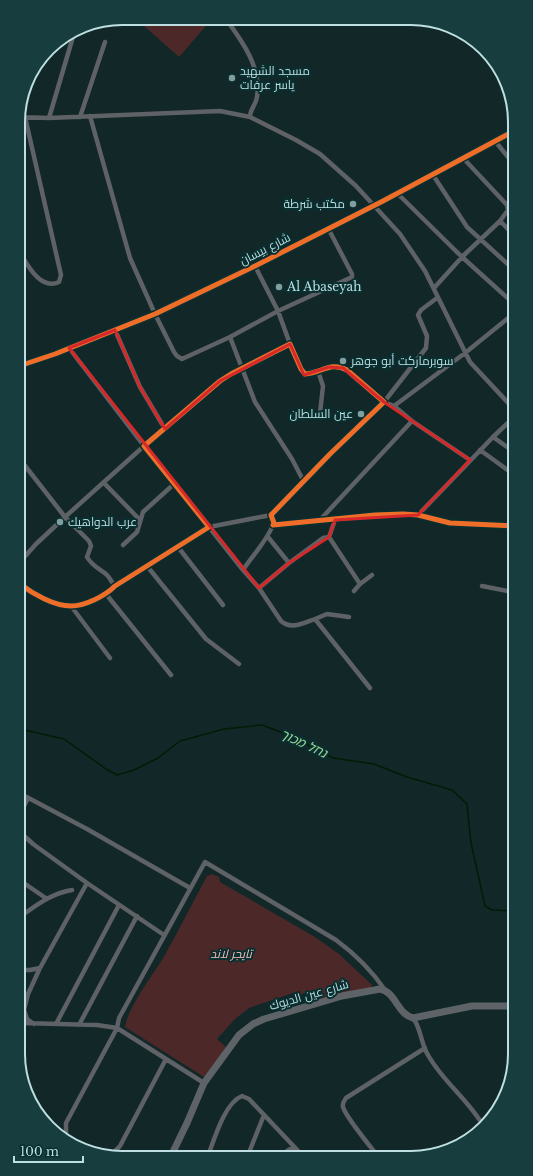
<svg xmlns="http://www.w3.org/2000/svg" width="533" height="1176" font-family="'Libre Baskerville',Cairo,'Noto Sans Hebrew',serif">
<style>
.green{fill:#4c2828}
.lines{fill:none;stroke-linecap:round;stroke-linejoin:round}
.stream{stroke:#031b04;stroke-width:1.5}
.street{stroke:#5e6165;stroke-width:4.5}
.secondary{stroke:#5e6368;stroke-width:7}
.cycleway-casing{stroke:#092f31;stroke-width:8}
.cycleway{stroke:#ee6e29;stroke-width:5}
.marked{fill:none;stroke:#d62828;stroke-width:3;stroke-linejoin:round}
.poi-dot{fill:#829fa0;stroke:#092f31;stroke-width:1.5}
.labels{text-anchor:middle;stroke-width:4;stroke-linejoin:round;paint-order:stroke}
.poi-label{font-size:12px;fill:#bedfe1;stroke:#092f31;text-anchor:start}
.street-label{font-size:12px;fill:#bedfe1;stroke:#092f31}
.park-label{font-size:12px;font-style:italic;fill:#f7bebb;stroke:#092f31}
.water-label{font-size:13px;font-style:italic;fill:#9ad591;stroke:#092f31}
.rim{fill:none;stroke:#bedfe1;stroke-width:2}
</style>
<rect width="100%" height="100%" fill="#122728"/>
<path class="green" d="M 135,18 L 212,19 L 179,57 Z
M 212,874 L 219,877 L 220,882 L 315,937 L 339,954 L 372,985 L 370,988 L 321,1000 L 313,990 L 298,996 L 296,992 L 249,1008 L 235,1019 L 217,1039 L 227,1048 L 204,1077 L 125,1027 C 128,1008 151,977 162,960 C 178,932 192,904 207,876 Z"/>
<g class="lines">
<path class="stream" d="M 20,729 L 64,739 L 106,769 L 117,775 L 134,770 L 158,758 L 180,741 L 224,729 L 262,725 L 289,735 L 333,758 L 374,764 L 407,777 L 452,790 L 467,804 L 471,843 L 485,906 L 492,910 L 514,911"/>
<path class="street" d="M 90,116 L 130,258 L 155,314 L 174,352 L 177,356 L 182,359 L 230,337
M 18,117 L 49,118 L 220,111 L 250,117 C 250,109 256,105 257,97 C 262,68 242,41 226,19
M 80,117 L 105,42
M 250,117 L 296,140 L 320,154 L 356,186 L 400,234 L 425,271 L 470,362 L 512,407
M 49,118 L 75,30
M 495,141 L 512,162
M 433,175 L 467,227 L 512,268
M 397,193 L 462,257 L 512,302
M 500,221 L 512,233
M 19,251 C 27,264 40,291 59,282 L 61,275 L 25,117
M 255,266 L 278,311 L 290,344
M 434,288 L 462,257 L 500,221 L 508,210 L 507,205 L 464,159
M 437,298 L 421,310 L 418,315 L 427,336 L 426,348 L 384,402 L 394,406 L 412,421 L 470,460
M 115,330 L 140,387 L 165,429
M 69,348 L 144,446 L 65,517 L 89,541 L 91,546 L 87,557 C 92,566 100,569 107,575 C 110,578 112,583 115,586
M 318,371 L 323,386 L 320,413
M 394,406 L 465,353 L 512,315
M 513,418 L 493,437 L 513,451
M 507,425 L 513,429
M 480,450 L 513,474
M 19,458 L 65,517 L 36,544 L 20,562
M 304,482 L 292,459 L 255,402 L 230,337 L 278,311 L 352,277 L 352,274 L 328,228
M 104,483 L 140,520
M 418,515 L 493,437
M 319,521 L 412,421
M 273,525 C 266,542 253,555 243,570 L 259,588 L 281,621 C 291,630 304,623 315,619 L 370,688
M 329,537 L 360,584
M 123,545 L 137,532 L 143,512 L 174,484
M 178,547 L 223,605
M 289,563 L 323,538 L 329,537 L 335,520
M 147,566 L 206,639 L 239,664
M 243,570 L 209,527 L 271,515
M 20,584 C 33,594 54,606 71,606 C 85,606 105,596 115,586 L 209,527 L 144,446 L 220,381 L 231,374 L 290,344 L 301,369 L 305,374 C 322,373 330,361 347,370 L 384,402 L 330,454 L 271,515 L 274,523 L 273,525 L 375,515 L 403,514 L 418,515 L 450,523 L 513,526
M 482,586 L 513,592
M 259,588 L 289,563 L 268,537
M 354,591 L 360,584 L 372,575
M 106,594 L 171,675
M 71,606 L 110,658
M 315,619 L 327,614 L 349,617
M 21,794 L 87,829 L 190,888
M 21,812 L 28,798
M 21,833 L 33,844 L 87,883 L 164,935
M 21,881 L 47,899
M 21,916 C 37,905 52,893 72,890
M 21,970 L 30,970 L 40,968
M 413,1018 C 421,1028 421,1044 428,1055 C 443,1082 469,1100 484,1127
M 21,1023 L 97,1025 L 117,1028 L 66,1123 L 66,1139
M 34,1024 L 27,1019 L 24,1010 L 28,994 L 40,968 L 87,883
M 56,1024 L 119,905
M 79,1025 L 137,916
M 204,1083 L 117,1028 L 119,1018 L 205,862 L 336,940 C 355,954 372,971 385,990
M 248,1155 L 264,1115
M 285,1155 L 287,1151 L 294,1147
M 377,1155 C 369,1145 346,1117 343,1107 C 342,1103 344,1101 346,1098 L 425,1048
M 108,1156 L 113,1153 L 120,1146 L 166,1059
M 208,1156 C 214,1140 225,1102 242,1096 L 249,1099 L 302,1155"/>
<path class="secondary" d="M 19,366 L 55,354 L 155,314 L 255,266 L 383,201 L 512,132
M 171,1156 L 187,1123 L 204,1083 L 239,1035 L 253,1024 L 264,1019 L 342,996 L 380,989 C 396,992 397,1014 413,1018 L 472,1006 L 515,1006"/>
<g class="cycleway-casing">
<path id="cycleway" d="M 19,366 L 55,354 L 155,314 L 255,266 L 383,201 L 512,132
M 20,584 C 33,594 54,606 71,606 C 85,606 105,596 115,586 L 209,527 L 144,446 L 220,381 L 231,374 L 290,344 L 301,369 L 305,374 C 322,373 330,361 347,370 L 384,402 L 330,454 L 271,515 L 274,523 L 273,525 L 375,515 L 403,514 L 418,515 L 450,523 L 513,526"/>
</g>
<use href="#cycleway" class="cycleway"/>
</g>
<path class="marked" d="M 115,330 L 140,387 L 165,429 L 220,381 L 290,344 L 304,375 L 329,367 L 343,368 L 384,402 L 470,460 L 418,515 L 335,520 L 329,537 L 289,563 L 259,588 L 69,348 Z"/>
<g class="poi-dot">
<circle cx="232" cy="78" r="4"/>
<circle cx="353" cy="204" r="4"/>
<circle cx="279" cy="287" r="4"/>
<circle cx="343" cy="361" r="4"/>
<circle cx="361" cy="414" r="4"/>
<circle cx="60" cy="522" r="4"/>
</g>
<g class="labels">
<g class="poi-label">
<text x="240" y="75">مسجد الشهيد<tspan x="240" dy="14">ياسر عرفات</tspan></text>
<text x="345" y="208" text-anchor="end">مكتب شرطة</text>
<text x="287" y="291">Al Abaseyah</text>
<text x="351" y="365">سوبرماركت أبو جوهر</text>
<text x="353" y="418" text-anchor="end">عين السلطان</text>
<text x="68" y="526">عرب الدواهيك</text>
</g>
<g class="street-label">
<text transform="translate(265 249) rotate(-27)" y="4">شارع بيسان</text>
<text transform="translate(309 995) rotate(-16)" y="4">شارع عين الديوك</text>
</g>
<g class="park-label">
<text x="231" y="958">تايجر لاند</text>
</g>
<g class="water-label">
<text transform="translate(304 743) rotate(25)" y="5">נחל מכוך</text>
</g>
</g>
<path d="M0 0H533V1176H0ZM122 25H411A97 97 0 0 1 508 122V1054A97 97 0 0 1 411 1151H122A97 97 0 0 1 25 1054V122A97 97 0 0 1 122 25Z" fill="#173d3f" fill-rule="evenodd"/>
<path class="rim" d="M122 25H411A97 97 0 0 1 508 122V1054A97 97 0 0 1 411 1151H122A97 97 0 0 1 25 1054V122A97 97 0 0 1 122 25Z"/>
<path d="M14 1156v6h69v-6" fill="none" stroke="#bedfe1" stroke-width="2"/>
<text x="20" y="1156" font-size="12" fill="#bedfe1" stroke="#092f31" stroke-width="3" paint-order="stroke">100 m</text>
</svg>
